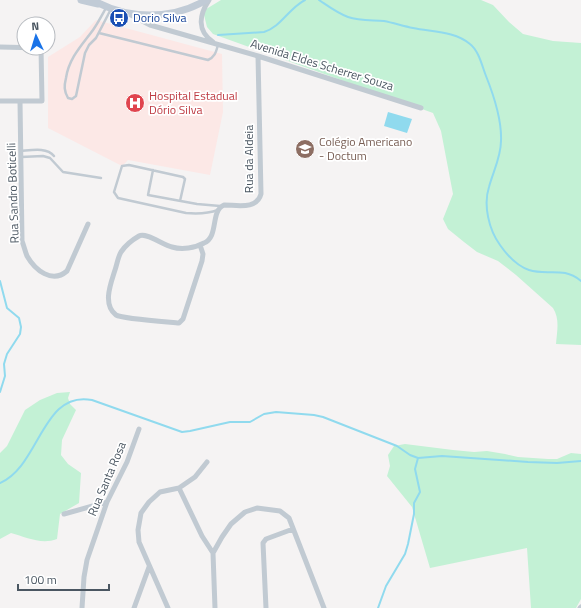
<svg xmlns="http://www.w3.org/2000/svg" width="581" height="608" font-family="'Titillium Web',sans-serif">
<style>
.medical{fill:#fce8e6}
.green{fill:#c3f1d5}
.water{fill:#90daee}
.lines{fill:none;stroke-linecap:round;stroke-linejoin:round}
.stream{stroke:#90daee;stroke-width:2}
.service{stroke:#c1cad2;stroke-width:2.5}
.minor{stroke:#c1cad2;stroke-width:5}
.secondary{stroke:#c1cbd6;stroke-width:7}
.labels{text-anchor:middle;stroke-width:3.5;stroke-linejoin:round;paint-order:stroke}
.transit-label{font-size:12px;fill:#164399;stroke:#fff;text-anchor:start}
.street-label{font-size:12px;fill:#4a5661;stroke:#fff}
.health-label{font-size:12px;fill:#be3a42;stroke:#fff;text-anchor:start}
.education-label{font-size:12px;fill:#785e54;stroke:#fff;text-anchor:start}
</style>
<rect width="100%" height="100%" fill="#f5f3f3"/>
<path class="medical" d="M 96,20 L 222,54 L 223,112 L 210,175 L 128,160 L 122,166 L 48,128 L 48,57 L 80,37 Z"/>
<path class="green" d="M 221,0 L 481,0 L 493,5 L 509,22 L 523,34 L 553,41 L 581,43 L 581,345 L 556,344 C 557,331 560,319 553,308 L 516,275 L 498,261 L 477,252 L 464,242 L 448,229 L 443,219 L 453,194 L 441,131 L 433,113 L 213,34 L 207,27 L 203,11 Z
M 70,392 L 68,398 L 70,404 L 76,410 L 62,440 L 61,455 L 68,464 L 81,473 L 79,503 L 60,514 L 57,539 C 41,545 26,537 11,533 L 0,539 L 0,453 L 7,446 L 25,410 L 40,400 L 57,393 Z
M 405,444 L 453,450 L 474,452 L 487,451 L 505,454 L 518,457 L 548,459 L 557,459 L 571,453 L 581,454 L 581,599 L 576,608 L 531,608 L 527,548 L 430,568 L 412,507 L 387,476 L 390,466 L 388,455 L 394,446 Z"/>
<path class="water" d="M 388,112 L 412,119 L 407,133 L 384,126 Z"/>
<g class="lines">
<path class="stream" d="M 319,0 C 328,6 337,13 348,17 C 359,21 372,20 384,21 C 394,23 403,26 413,28 C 432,32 455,31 470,44 C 479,51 482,66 486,76 C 494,96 502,119 501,141 C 501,157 493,172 489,187 C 483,205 489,230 500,245 C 507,255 517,266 529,270 C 548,276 563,266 581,281
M 218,35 L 264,32 C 281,27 289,8 305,0
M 0,281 L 7,308 L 19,318 L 21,327 L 20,334 L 7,354 L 4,364 L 5,376 L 0,392
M 0,483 C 40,466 42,390 92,400 L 182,432 L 190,431 L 230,422 L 250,422 L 264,414 L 276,412 L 314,415 L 323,417 L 397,446 L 410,455 L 418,458 L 442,456 L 528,462 L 557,463 L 581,461
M 378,608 L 386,586 L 405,554 L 408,544 L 414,514 L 414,503 L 420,492 L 415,469 L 418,458"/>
<path class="service" d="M 106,8 C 102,15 98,23 93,30 C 82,45 69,58 66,78 C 64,86 64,91 68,98 L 72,99 L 76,96 L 85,53 L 89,45 L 96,38 L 111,9
M 99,33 L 208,60 C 215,57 216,52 218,45
M 21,151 C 32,150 47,147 54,156
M 21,157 L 43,156 L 50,158 L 63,172 L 101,178
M 153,170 L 148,195 L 197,204 L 220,206
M 180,201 L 185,179 L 183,177 L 129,165 L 122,166 L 114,192 L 118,198 L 186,213 C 198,214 207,214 218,210"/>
<path class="minor" d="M 209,0 C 199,15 197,31 213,42
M 129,14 L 150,25 L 258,56 L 421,108
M 0,47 L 41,48 L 42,101 L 0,101
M 20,101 L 22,241 C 24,246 25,251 27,256 C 35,270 52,284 67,271 L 88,224
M 200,245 L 203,254 L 202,261 L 183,319 L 179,323 C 169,322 123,319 116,315 C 102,304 111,283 115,270 C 117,264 118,257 121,252 C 125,246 132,240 139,236 C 146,232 163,245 172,247 C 182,250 195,248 204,243 C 219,237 210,211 224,205 C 237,205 257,210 261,194 L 258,56
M 179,488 L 202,536 L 213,553
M 64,514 L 107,502
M 82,608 L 84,577 L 87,560 L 107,502 L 127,462 L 139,429
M 134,608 L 149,567
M 168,608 L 139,542 L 138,530 L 141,513 L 149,502 L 160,492 L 179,488 L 195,477 L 207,462
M 215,608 L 213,553 L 222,537 L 231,524 L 245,512 L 257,508 L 280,511 L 289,518 L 324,608
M 266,608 L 263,543 L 266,539 L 293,529
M 580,608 L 581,607"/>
<path class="secondary" d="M 81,0 L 98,4
M 93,0 C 127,20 173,20 206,0"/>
</g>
<defs>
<g id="bus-disc" transform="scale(1)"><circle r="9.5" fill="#1a4fb4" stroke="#fff"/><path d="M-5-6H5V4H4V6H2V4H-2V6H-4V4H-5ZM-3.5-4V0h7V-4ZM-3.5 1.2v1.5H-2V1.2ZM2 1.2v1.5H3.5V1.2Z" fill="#fff"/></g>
<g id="hospital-disc" transform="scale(1)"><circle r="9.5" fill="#e0444e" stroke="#fff"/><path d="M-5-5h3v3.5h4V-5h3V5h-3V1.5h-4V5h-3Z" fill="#fff"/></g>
<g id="school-disc" transform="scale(1)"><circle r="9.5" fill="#8d6e63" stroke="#fff"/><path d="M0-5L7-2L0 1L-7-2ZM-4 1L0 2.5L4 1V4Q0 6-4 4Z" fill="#fff"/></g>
</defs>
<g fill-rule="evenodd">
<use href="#bus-disc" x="119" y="18"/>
<use href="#hospital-disc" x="135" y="103"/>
<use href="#school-disc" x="305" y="149"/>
</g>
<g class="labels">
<g class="transit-label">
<text x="133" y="22">Dorio Silva</text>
</g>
<g class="street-label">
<text transform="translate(322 65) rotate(17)" y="4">Avenida Eldes Scherrer Souza</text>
<text transform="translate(249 159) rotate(-90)" y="4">Rua da Aldeia</text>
<text transform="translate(13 193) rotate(-92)" y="4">Rua Sandro Boticelli</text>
<text transform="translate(107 479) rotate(-67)" y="4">Rua Santa Rosa</text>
</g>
<g class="health-label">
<text x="149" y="100">Hospital Estadual<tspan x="149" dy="14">Dório Silva</tspan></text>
</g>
<g class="education-label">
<text x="319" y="146">Colégio Americano<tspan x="319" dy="14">- Doctum</tspan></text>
</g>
</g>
<g transform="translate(36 36) rotate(356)"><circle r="19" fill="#ffffff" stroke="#b7bbc0"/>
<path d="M0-3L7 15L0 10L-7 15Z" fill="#1a73e8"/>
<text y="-6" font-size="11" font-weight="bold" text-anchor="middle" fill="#4a5661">N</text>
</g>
<path d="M18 584v6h91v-6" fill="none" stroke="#4a5661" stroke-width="2"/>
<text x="24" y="584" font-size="12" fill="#4a5661" stroke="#ffffff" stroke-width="3" paint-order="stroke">100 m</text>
</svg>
